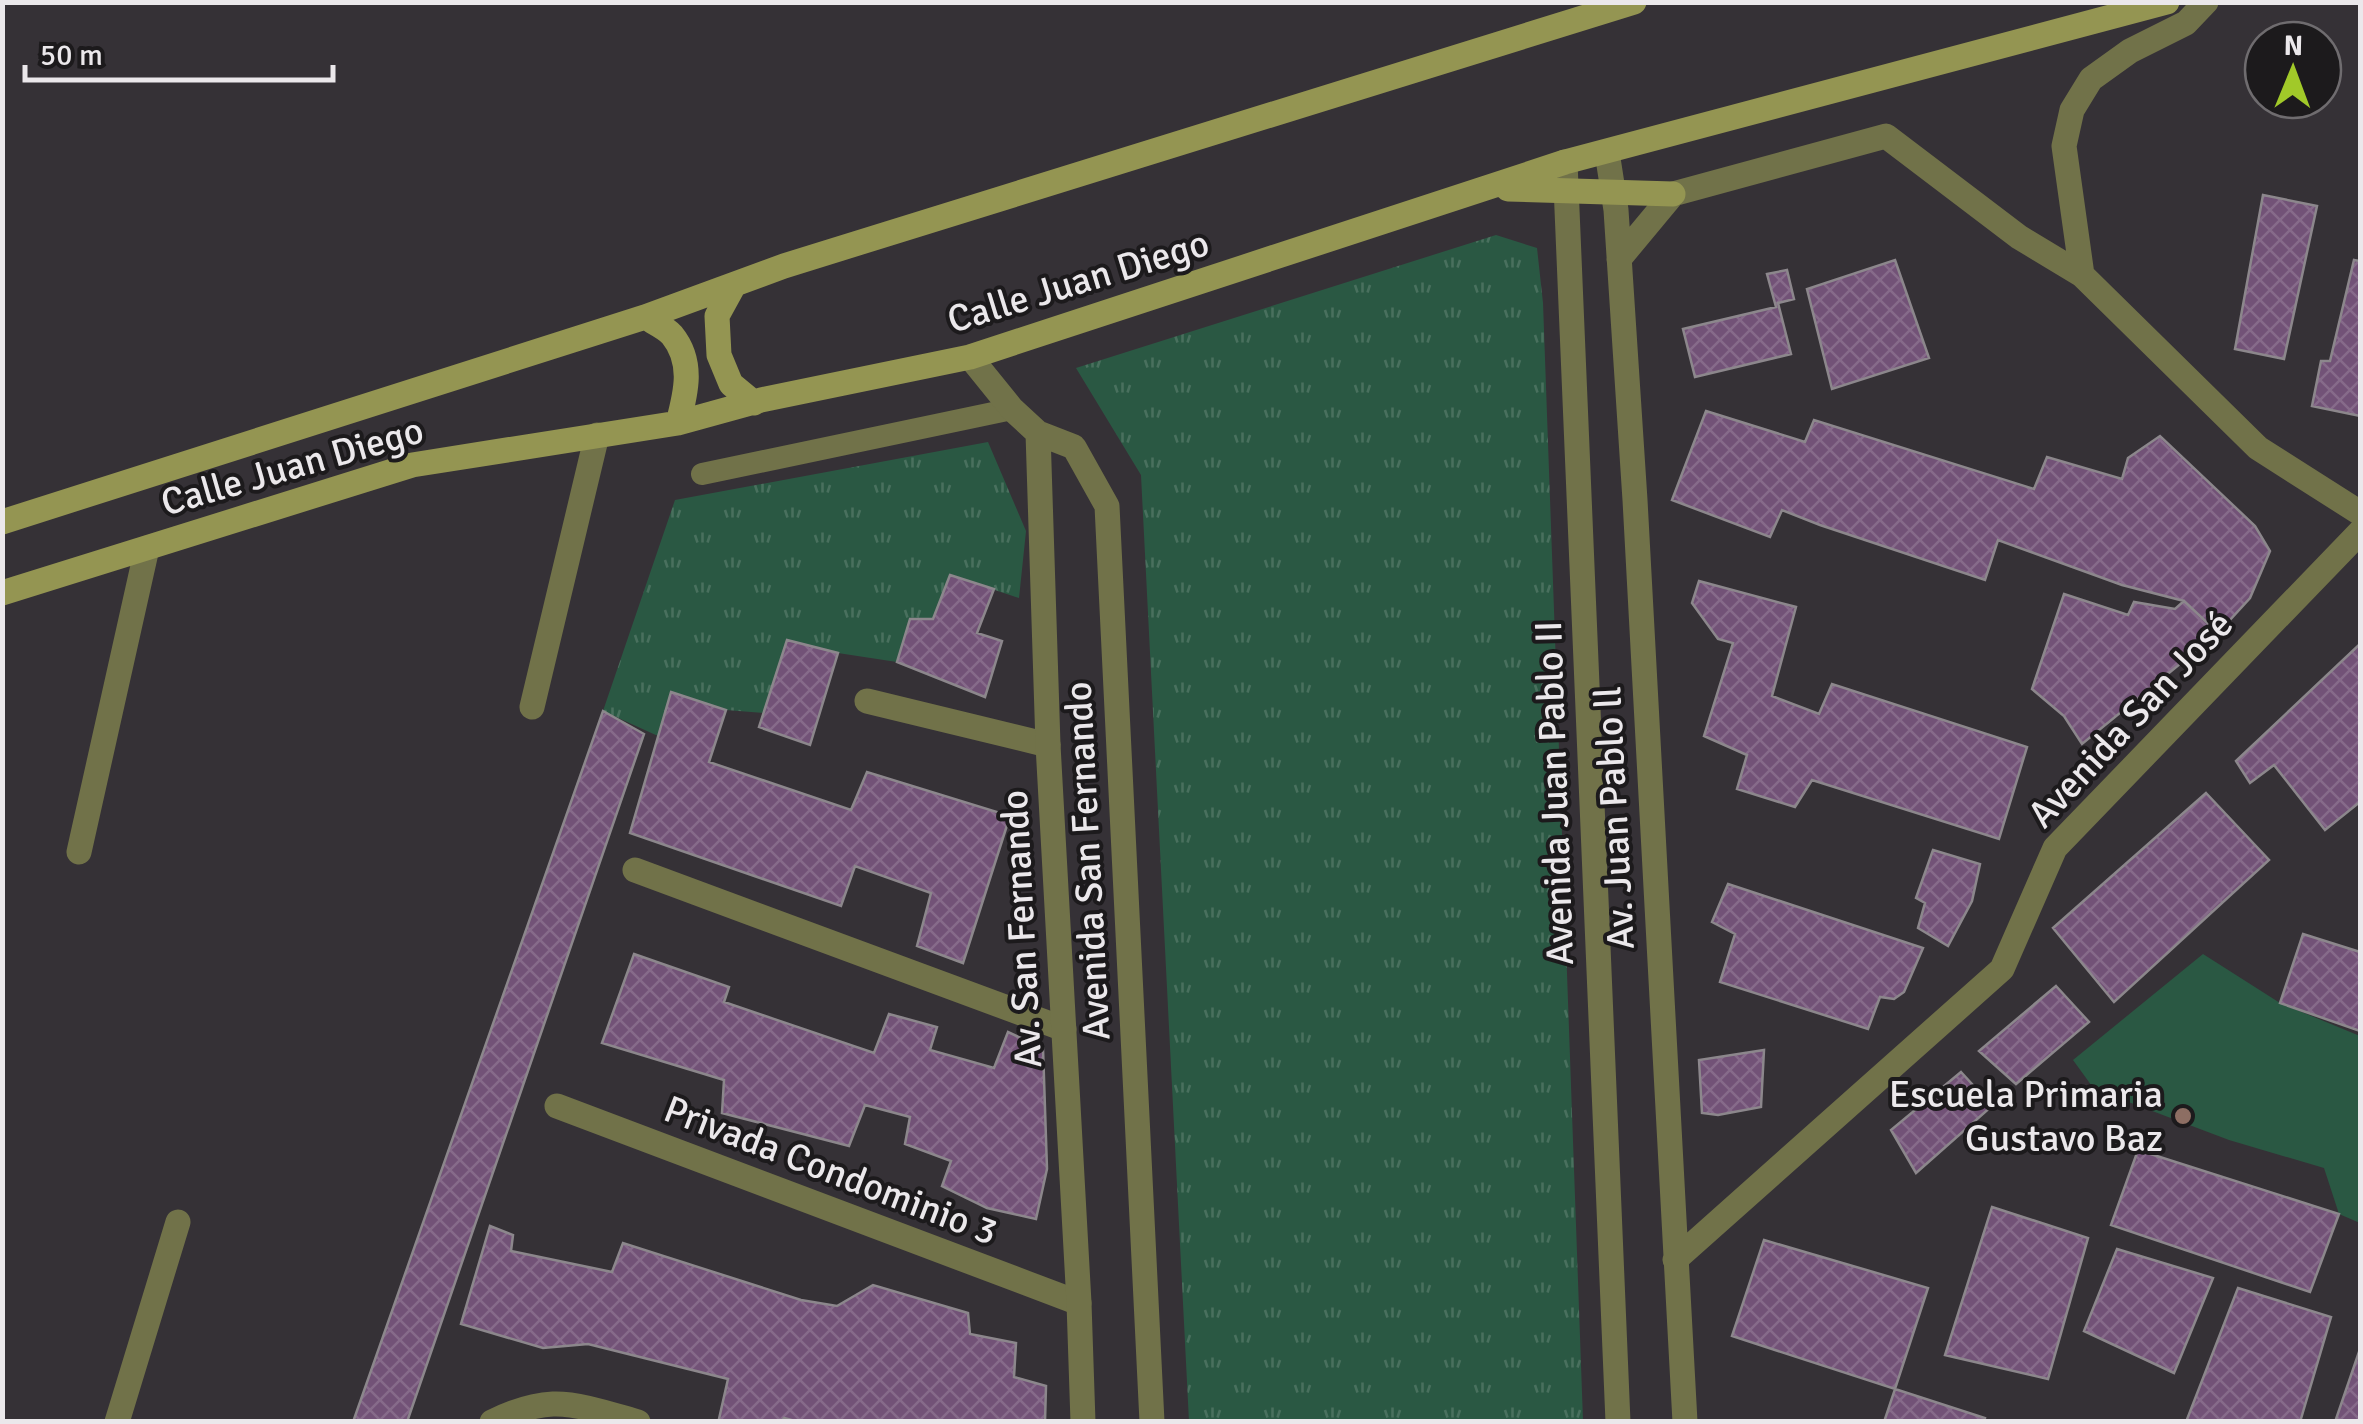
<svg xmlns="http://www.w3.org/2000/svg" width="2363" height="1424" font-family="Signika,sans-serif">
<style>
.grass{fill:url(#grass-tufts)}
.green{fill:#2a5843}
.building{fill:url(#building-cross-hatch);stroke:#8c878c;stroke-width:2.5}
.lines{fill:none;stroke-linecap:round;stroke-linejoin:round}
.service{stroke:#717249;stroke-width:22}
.minor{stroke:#717249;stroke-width:25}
.tertiary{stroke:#717249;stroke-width:25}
.secondary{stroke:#949552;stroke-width:25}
.education-dot{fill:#8d6e63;stroke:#1c1a1c;stroke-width:4}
.labels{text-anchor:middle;stroke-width:8;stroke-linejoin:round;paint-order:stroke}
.street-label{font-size:38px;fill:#ebe8eb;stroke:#1c1a1c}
.poi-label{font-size:38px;fill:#ebe8eb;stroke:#1c1a1c;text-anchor:end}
</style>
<defs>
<pattern id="grass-tufts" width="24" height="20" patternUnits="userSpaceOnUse" patternTransform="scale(2.5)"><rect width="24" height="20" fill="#2a5843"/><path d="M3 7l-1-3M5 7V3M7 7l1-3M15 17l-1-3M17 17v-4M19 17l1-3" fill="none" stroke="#49705e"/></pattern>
<pattern id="building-cross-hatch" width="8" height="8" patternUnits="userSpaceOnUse" patternTransform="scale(2.5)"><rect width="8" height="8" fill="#725277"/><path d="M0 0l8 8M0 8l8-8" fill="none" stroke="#866b8a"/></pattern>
</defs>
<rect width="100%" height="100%" fill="#353136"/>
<path class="grass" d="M 1496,235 L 1537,248 L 1543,303 L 1583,1421 L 1189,1421 L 1141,475 L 1076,368 Z
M 988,442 L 1026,531 L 1019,598 L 950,575 L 933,619 L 910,619 L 897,662 L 838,653 L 764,713 L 726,710 L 672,692 L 658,736 L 603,711 L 675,500 Z"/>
<path class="green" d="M 2203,954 L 2280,1003 L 2360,1036 L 2360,1223 L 2339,1214 L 2324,1168 L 2229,1140 L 2094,1089 L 2073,1060 Z"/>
<path class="building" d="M 2263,195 L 2317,206 L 2284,359 L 2235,349 Z
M 1895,260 L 1929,358 L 1832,389 L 1807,289 Z
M 2354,260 L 2360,261 L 2360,416 L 2312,406 L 2321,361 L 2330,361 Z
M 1787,270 L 1794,299 L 1778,303 L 1791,354 L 1695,377 L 1683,329 L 1776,307 L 1767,274 Z
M 1706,411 L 1805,442 L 1814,420 L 2034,489 L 2047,457 L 2122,479 L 2128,458 L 2160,436 L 2255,526 L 2270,551 L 2250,598 L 2218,633 L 2184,601 L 2122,585 L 1998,540 L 1985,580 L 1820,525 L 1782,510 L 1770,537 L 1672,500 Z
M 950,575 L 994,589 L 977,633 L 1002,641 L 985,697 L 897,662 L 910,619 L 933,619 Z
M 1699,581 L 1796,607 L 1772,696 L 1819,714 L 1832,684 L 2027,747 L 1999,839 L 1812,780 L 1795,807 L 1737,789 L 1747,755 L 1704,736 L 1733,643 L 1718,639 L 1692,603 Z
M 2064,594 L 2128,615 L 2134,602 L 2175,609 L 2184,601 L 2218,633 L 2082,744 L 2064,716 L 2032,689 Z
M 787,640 L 838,653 L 810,745 L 759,727 Z
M 2360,644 L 2360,802 L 2325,830 L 2274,765 L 2250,783 L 2236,761 Z
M 671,692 L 726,710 L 709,762 L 851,810 L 867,772 L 1010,816 L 963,963 L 917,946 L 931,893 L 855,866 L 841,906 L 630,833 Z
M 603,711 L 644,734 L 407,1422 L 353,1422 Z
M 2206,793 L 2269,860 L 2114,1002 L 2053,928 Z
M 1933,850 L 1980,864 L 1972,901 L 1948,946 L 1918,928 L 1925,903 L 1916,898 Z
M 1728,884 L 1923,948 L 1904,992 L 1894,999 L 1880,997 L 1868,1029 L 1720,982 L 1735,934 L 1712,922 Z
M 2303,934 L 2360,952 L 2360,1031 L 2280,1003 Z
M 634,954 L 729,987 L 724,1002 L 874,1053 L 889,1014 L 937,1027 L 930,1050 L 994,1068 L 1008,1032 L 1043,1048 L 1047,1169 L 1036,1219 L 987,1208 L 942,1186 L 951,1161 L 905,1144 L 910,1117 L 865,1105 L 849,1146 L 722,1113 L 724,1080 L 602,1043 Z
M 2056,986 L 2089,1022 L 2016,1084 L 1979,1051 Z
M 1764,1050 L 1761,1107 L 1718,1115 L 1702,1113 L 1699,1060 Z
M 1961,1072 L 1992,1106 L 1916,1173 L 1891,1130 Z
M 2138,1150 L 2339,1214 L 2310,1292 L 2111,1225 Z
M 1992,1207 L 2088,1238 L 2048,1379 L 1945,1355 Z
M 490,1226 L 513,1235 L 511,1251 L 612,1272 L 623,1243 L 801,1300 L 837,1306 L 873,1285 L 968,1313 L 970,1334 L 1016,1343 L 1014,1377 L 1046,1386 L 1045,1422 L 799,1422 L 784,1418 L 781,1422 L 728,1422 L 719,1419 L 728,1379 L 588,1344 L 543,1348 L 461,1324 Z
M 1764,1240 L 1928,1288 L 1895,1389 L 1732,1336 Z
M 2117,1249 L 2213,1278 L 2174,1373 L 2084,1331 Z
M 2238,1288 L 2331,1317 L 2300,1422 L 2186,1422 Z
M 2360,1349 L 2360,1422 L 2335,1422 Z
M 1895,1389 L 1985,1418 L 1984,1422 L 1884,1422 Z"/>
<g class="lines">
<path class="service" d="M 702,474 L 1012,409"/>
<path class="minor" d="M 867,701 L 1048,745
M 532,707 L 597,435
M 79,852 L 147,548
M 635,870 L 1064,1029
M 557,1106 L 1079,1303
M 117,1422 L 178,1222
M 492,1422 C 510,1413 532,1405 553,1404 C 579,1403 613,1415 638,1422"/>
<path class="tertiary" d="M 1607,152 L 1616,210 L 1635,500 L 1685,1422
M 1565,162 L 1618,1422
M 1619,259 L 1673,194 L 1886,136 L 2019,237 L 2082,275 L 2258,448 L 2360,513
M 2082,275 L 2064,146 L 2072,110 L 2091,79 L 2130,51 L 2186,23 L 2206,2
M 970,357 L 1012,409 L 1038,433 L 1074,447 L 1107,506 L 1152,1422
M 1038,433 L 1048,745 L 1079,1303 L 1083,1422
M 1675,1260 L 2002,969 L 2055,848 L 2360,532"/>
<path class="secondary" d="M 1508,189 L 1673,194
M 734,285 L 717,316 L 719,355 L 731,384 L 754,403
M 645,317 C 653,322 666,328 672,335 C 694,362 686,393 678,423
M 2,522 L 645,317 L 784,266 L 1634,2
M 2,593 L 412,465 L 678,423 L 761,400 L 970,357 L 1565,162 L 2167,2"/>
</g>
<circle class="education-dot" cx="2183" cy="1116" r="10"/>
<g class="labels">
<g class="street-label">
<text transform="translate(1078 281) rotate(-17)" y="13">Calle Juan Diego</text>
<text transform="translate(292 466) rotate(-16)" y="13">Calle Juan Diego</text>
<text transform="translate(2130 719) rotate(-47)" y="13">Avenida San José</text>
<text transform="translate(1554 793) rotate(-92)" y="13">Avenida Juan Pablo II</text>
<text transform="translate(1614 818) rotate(-93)" y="13">Av. Juan Pablo ll</text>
<text transform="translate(1087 861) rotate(-93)" y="13">Avenida San Fernando</text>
<text transform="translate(1021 929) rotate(-93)" y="13">Av. San Fernando</text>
<text transform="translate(831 1170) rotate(21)" y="13">Privada Condominio 3</text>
</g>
<g class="poi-label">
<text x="2163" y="1107">Escuela Primaria<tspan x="2163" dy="44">Gustavo Baz</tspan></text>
</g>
</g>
<rect width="2363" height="1424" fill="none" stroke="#ebe8eb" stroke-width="10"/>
<g transform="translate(2293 70) rotate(1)"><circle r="48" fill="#1c1a1c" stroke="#6f6c6f" stroke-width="2.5"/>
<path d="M0-8L18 38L0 25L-18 38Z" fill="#a1c929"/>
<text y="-15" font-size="28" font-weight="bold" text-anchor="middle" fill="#ebe8eb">N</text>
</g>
<path d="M25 65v15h308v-15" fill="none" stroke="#ebe8eb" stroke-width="5"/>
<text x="40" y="65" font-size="30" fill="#ebe8eb" stroke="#1c1a1c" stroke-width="8" paint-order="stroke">50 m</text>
</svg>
